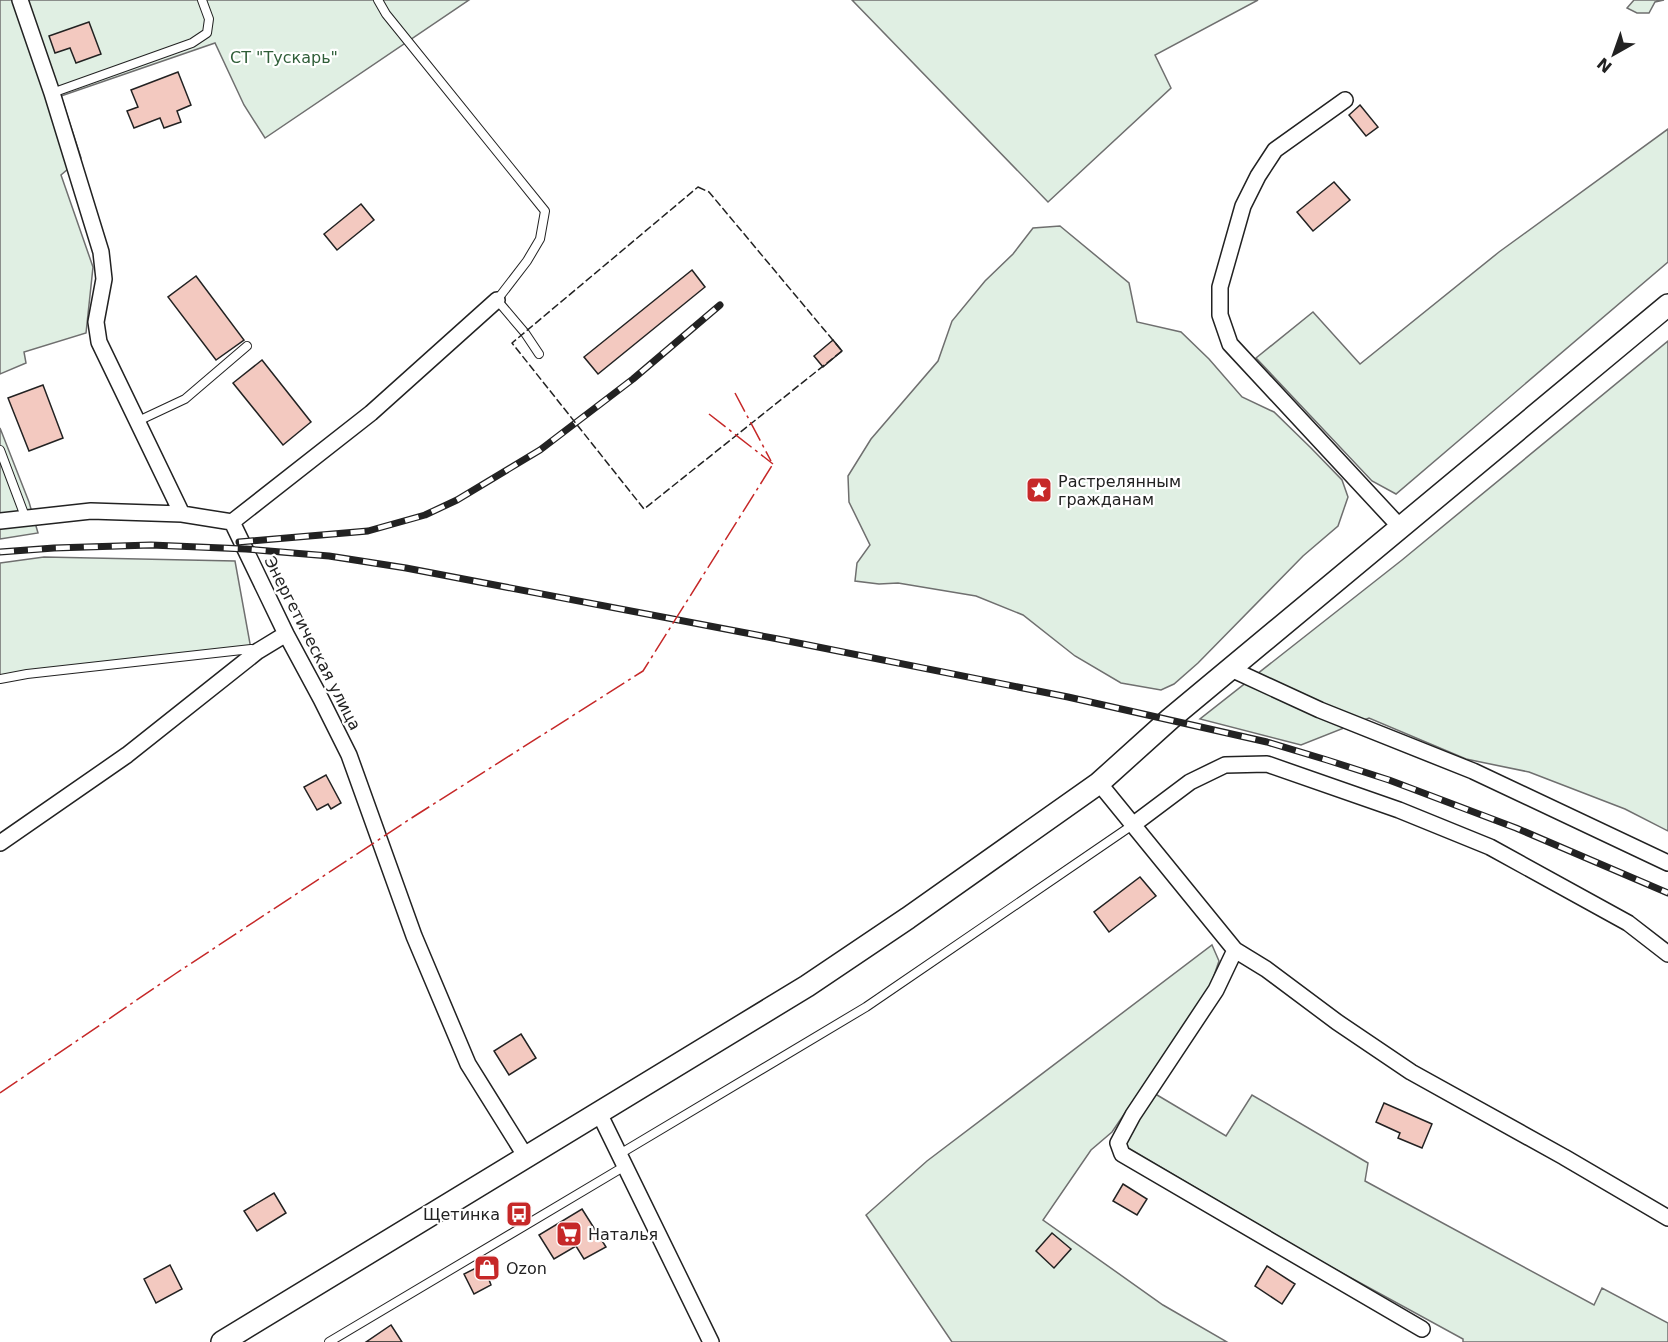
<svg xmlns="http://www.w3.org/2000/svg" width="1668" height="1342" font-family="'DejaVu Sans',sans-serif">
<style>
.green{fill:#e0efe3;stroke:#6f6f6f;stroke-width:1.5}
.building{fill:#f3c9c0;stroke:#222;stroke-width:1.5}
.lines{fill:none;stroke-linecap:round;stroke-linejoin:round}
.lane-casing{stroke:#222;stroke-width:10}
.street-casing{stroke:#222;stroke-width:18}
.secondary-casing{stroke:#222;stroke-width:24}
.lane{stroke:#fff;stroke-width:8}
.street{stroke:#fff;stroke-width:15}
.secondary{stroke:#fff;stroke-width:21}
.rail-casing{stroke:#222;stroke-width:7}
.rail{stroke:#fff;stroke-width:4.5;stroke-dasharray:14;stroke-linecap:butt}
.fence{stroke:#222;stroke-width:1.5;stroke-dasharray:8 3;stroke-linecap:butt}
.power{stroke:#c62828;stroke-width:1.5;stroke-dasharray:21 4.5 3 4.5;stroke-linecap:butt}
.labels{text-anchor:middle;stroke-width:4.5;stroke-linejoin:round;paint-order:stroke}
.park-label{font-size:16px;fill:#2f5e38;stroke:#fff}
.poi-label{font-size:16px;fill:#222;stroke:#fff;text-anchor:start}
.street-label{font-size:16px;fill:#222;stroke:#fff}
</style>
<rect width="100%" height="100%" fill="#fff"/>
<path class="green" d="M 0,0 L 469,0 L 265,138 L 244,105 L 215,43 L 61,96 L 81,158 L 61,175 L 93,267 L 86,333 L 24,352 L 26,363 L 0,374 Z
M 852,0 L 1258,0 L 1155,55 L 1171,88 L 1048,202 Z
M 1634,0 L 1664,0 L 1655,2 L 1649,13 L 1637,13 L 1627,8 Z
M 1668,129 L 1668,262 L 1396,494 L 1372,481 L 1256,358 L 1313,312 L 1360,364 L 1499,252 Z
M 1060,226 L 1129,283 L 1137,322 L 1181,332 L 1209,359 L 1242,397 L 1274,412 L 1311,448 L 1342,480 L 1348,497 L 1338,526 L 1303,556 L 1198,663 L 1174,684 L 1161,690 L 1121,683 L 1075,656 L 1023,615 L 976,596 L 898,583 L 879,584 L 855,581 L 857,563 L 870,545 L 849,502 L 848,476 L 871,439 L 938,361 L 952,321 L 985,281 L 1013,254 L 1033,228 Z
M 1668,341 L 1668,831 L 1625,809 L 1529,772 L 1466,759 L 1369,718 L 1301,745 L 1200,719 L 1402,560 Z
M 0,428 L 29,502 L 38,533 L 0,539 Z
M 44,557 L 235,561 L 251,649 L 40,672 L 0,682 L 0,563 Z
M 1212,945 L 1219,961 L 1209,990 L 1112,1132 L 1091,1150 L 1043,1220 L 1163,1305 L 1227,1342 L 952,1342 L 866,1215 L 927,1161 Z
M 1152,1092 L 1226,1136 L 1252,1095 L 1368,1163 L 1365,1181 L 1594,1305 L 1602,1288 L 1668,1323 L 1668,1342 L 1463,1342 L 1463,1339 L 1322,1262 L 1125,1146 Z"/>
<path class="building" d="M 89,22 L 101,54 L 76,63 L 70,48 L 55,53 L 49,36 Z
M 178,72 L 191,105 L 177,111 L 181,122 L 164,128 L 160,118 L 134,128 L 127,111 L 138,107 L 131,90 Z
M 1360,105 L 1378,127 L 1366,136 L 1349,115 Z
M 1334,182 L 1350,200 L 1313,231 L 1297,212 Z
M 361,204 L 374,220 L 337,250 L 324,234 Z
M 692,270 L 705,287 L 598,374 L 584,357 Z
M 196,276 L 244,340 L 216,360 L 168,297 Z
M 833,340 L 842,351 L 823,367 L 814,356 Z
M 262,360 L 311,422 L 283,445 L 233,383 Z
M 43,385 L 63,438 L 29,451 L 8,398 Z
M 326,775 L 341,803 L 331,809 L 328,804 L 317,810 L 304,787 Z
M 1140,877 L 1156,896 L 1109,932 L 1094,912 Z
M 521,1034 L 536,1058 L 509,1075 L 494,1051 Z
M 1384,1103 L 1432,1124 L 1422,1148 L 1398,1138 L 1400,1133 L 1376,1122 Z
M 1123,1184 L 1147,1199 L 1137,1215 L 1113,1201 Z
M 274,1193 L 286,1213 L 257,1231 L 244,1211 Z
M 582,1209 L 606,1247 L 584,1259 L 576,1246 L 554,1259 L 539,1235 Z
M 1052,1233 L 1071,1249 L 1054,1268 L 1036,1251 Z
M 490,1261 L 496,1273 L 488,1277 L 491,1285 L 474,1294 L 464,1274 Z
M 170,1265 L 182,1289 L 156,1303 L 144,1279 Z
M 1267,1266 L 1295,1284 L 1282,1304 L 1255,1286 Z
M 391,1325 L 402,1342 L 366,1342 Z"/>
<g class="lines">
<g class="lane-casing">
<path id="lane" d="M 378,0 L 386,14 L 545,211 L 540,239 L 527,261 L 497,300 L 525,333 L 539,354
M 52,93 L 192,43 L 207,33 L 209,19 L 202,0
M 136,422 L 185,399 L 247,346
M 0,450 L 26,519
M 0,679 L 27,674 L 251,649 L 257,650
M 618,1155 L 866,1007 L 1134,824
M 329,1342 L 625,1166"/>
</g>
<g class="street-casing">
<path id="street" d="M 20,0 L 52,93 L 101,252 L 104,279 L 96,322 L 99,342 L 182,514
M 1345,100 L 1275,150 L 1258,176 L 1243,206 L 1220,287 L 1220,315 L 1230,344 L 1401,528
M 0,521 L 91,511 L 182,514 L 232,522
M 232,522 L 286,634 L 321,699 L 349,755 L 414,936 L 468,1064 L 526,1157
M 232,522 L 371,413 L 497,300
M 1231,669 L 1320,710 L 1473,771 L 1668,863
M 1099,783 L 1235,950 L 1266,969 L 1337,1022 L 1411,1072 L 1564,1157 L 1668,1218
M 1134,824 L 1190,782 L 1225,765 L 1267,764 L 1399,810 L 1490,847 L 1628,923 L 1668,954
M 0,843 L 127,755 L 258,651 L 286,634
M 1235,950 L 1216,990 L 1133,1115 L 1118,1143 L 1122,1154 L 1422,1329
M 599,1113 L 711,1342"/>
</g>
<g class="secondary-casing">
<path id="secondary" d="M 222,1342 L 807,986 L 908,918 L 1099,783 L 1170,719 L 1668,305"/>
</g>
<use href="#lane" class="lane"/>
<use href="#street" class="street"/>
<use href="#secondary" class="secondary"/>
<g class="rail-casing">
<path id="rail" d="M 239,542 L 368,531 L 425,515 L 457,500 L 540,450 L 633,379 L 720,305
M 0,552 L 54,548 L 151,545 L 246,549 L 329,556 L 406,568 L 778,639 L 1068,697 L 1267,742 L 1327,760 L 1389,780 L 1516,828 L 1668,893"/>
</g>
<use href="#rail" class="rail"/>
<path class="fence" d="M 698,187 L 709,192 L 842,351 L 644,509 L 512,343 Z"/>
<path class="power" d="M 735,393 L 771,461
M 709,414 L 773,464
M 0,1093 L 175,974 L 410,819 L 643,671 L 773,464"/>
</g>
<defs>
<g id="sight-square" transform="scale(1.35)"><rect x="-9" y="-9" width="18" height="18" rx="4" fill="#c62828" stroke="#fff"/><path d="M0-6L1.8-2.2L6-1.7L2.9 1.2L3.7 5.4L0 3.3L-3.7 5.4L-2.9 1.2L-6-1.7L-1.8-2.2Z" fill="#fff"/></g>
<g id="bus-square" transform="scale(1.35)"><rect x="-9" y="-9" width="18" height="18" rx="4" fill="#c62828" stroke="#fff"/><path d="M-5-6H5V4H4V6H2V4H-2V6H-4V4H-5ZM-3.5-4V0h7V-4ZM-3.5 1.2v1.5H-2V1.2ZM2 1.2v1.5H3.5V1.2Z" fill="#fff"/></g>
<g id="supermarket-square" transform="scale(1.35)"><rect x="-9" y="-9" width="18" height="18" rx="4" fill="#c62828" stroke="#fff"/><path d="M-6-5.5h2.5l.6 2H6L4.5 2H-2.5L-4.4-4H-6ZM-1.5 3.2a1.3 1.3 0 1 0 .1 0ZM3 3.2a1.3 1.3 0 1 0 .1 0Z" fill="#fff"/></g>
<g id="shop-square" transform="scale(1.35)"><rect x="-9" y="-9" width="18" height="18" rx="4" fill="#c62828" stroke="#fff"/><path d="M-5-2.5h2.3a2.7 3.5 0 0 1 5.4 0H5L5.5 6h-11ZM-1.5-2.5h3a1.5 2.3 0 0 0-3 0Z" fill="#fff"/></g>
</defs>
<g fill-rule="evenodd">
<use href="#sight-square" x="1039" y="490"/>
<use href="#bus-square" x="519" y="1214"/>
<use href="#supermarket-square" x="569" y="1234"/>
<use href="#shop-square" x="487" y="1268"/>
</g>
<g class="labels">
<g class="park-label">
<text x="284" y="63">СТ "Тускарь"</text>
</g>
<g class="poi-label">
<text x="1058" y="487">Растрелянным<tspan x="1058" dy="18">гражданам</tspan></text>
<text x="500" y="1220" text-anchor="end">Щетинка</text>
<text x="588" y="1240">Наталья</text>
<text x="506" y="1274">Ozon</text>
</g>
<g class="street-label">
<text transform="translate(313 643) rotate(63)" y="6">Энергетическая улица</text>
</g>
</g>
<g transform="translate(1614 54) rotate(220)" stroke="#ffffff" stroke-width="4.5" paint-order="stroke">
<path d="M0-4.5L10 22L0 15L-10 22Z" fill="#222222"/>
<text y="-9" font-size="16" font-weight="bold" text-anchor="middle" fill="#222222">N</text>
</g>
</svg>
